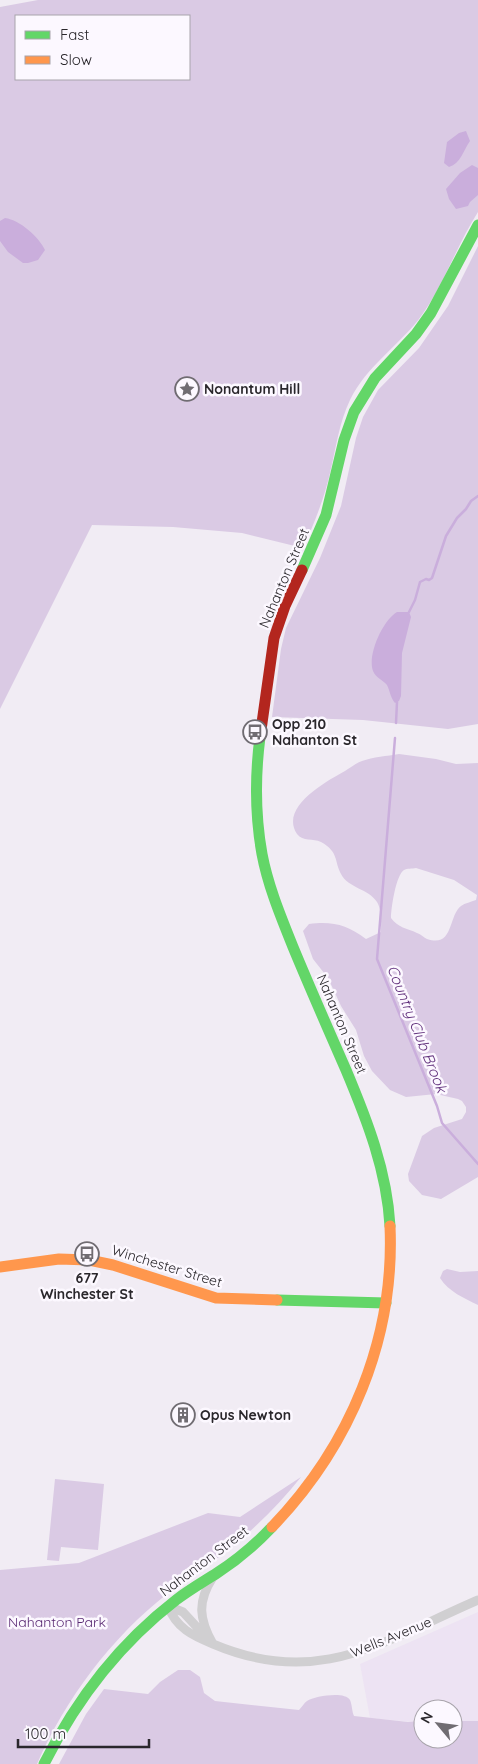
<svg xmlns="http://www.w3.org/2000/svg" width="478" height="1764" font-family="Quicksand,sans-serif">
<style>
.built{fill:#ede3f3}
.green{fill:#dacae4;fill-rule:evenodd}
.water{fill:#caaedc}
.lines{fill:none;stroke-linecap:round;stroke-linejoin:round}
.stream{stroke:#caaedc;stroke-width:2.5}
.street{stroke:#d0cfd1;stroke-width:9}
.fast{stroke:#63d668;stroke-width:11}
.slow{stroke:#ff974d;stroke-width:11}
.jam{stroke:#b3261e;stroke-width:11}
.labels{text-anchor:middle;stroke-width:5;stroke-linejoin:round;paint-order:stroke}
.poi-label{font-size:14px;font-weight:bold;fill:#2a272c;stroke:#fcf8ff;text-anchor:start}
.street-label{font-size:14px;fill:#2a272c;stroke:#fcf8ff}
.park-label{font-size:14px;fill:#592973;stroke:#fcf8ff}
.water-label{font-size:15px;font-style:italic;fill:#62327d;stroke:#fcf8ff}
</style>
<rect width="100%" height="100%" fill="#f1ecf4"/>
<path class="built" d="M 478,1612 L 478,1729 L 453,1727 L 453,1709 L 423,1709 L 423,1723 L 370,1718 L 360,1664 Z"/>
<path class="green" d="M 38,0 L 478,0 L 478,212 C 456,246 444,286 419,319 C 397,347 366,367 350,400 C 339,423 336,448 330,473 C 324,499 314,524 303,548 L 242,533 L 173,527 L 92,525 L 0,709 L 0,7 ZM 16,16 L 189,16 L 189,79 L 16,79 Z
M 478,246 L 478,724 L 448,729 L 363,720 L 272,717 L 281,649 L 286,628 L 320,558 L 341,506 L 356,438 L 363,417 L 378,390 L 419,348 L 448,306 Z
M 399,754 L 436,759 L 456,764 L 478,763 L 478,1177 L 441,1199 L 422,1195 L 409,1181 L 408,1174 L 422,1136 L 434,1128 L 462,1119 L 466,1112 L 466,1107 L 462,1101 L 458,1099 L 436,1094 L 406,1097 L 390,1090 L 372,1071 L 364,1056 L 356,1030 L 341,1006 L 328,978 L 313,959 L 303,931 L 309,924 C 333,921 347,925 366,939 L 381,932 C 381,923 382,910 377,902 C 369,889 348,888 341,874 C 334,861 339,852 321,842 C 313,838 303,842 297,834 C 279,807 327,781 345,771 C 350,768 356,763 362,761 C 373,757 387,756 399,754 ZM 416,868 L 454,880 L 477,895 L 476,900 C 471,902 465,903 461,906 C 448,916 454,948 427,939 C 424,938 421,934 417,933 C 407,928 398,928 391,918 C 391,908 396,875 404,870 C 407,868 412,869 416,868 Z
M 447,1269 L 460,1272 L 478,1271 L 478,1305 C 464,1298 449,1292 440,1278 L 443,1271 Z
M 301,1477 C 278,1506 252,1531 223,1554 C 205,1568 185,1579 167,1594 C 111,1638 66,1698 37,1764 L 0,1764 L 0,1570 L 79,1563 L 208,1513 L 240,1517 Z
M 55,1479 L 104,1484 L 98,1550 L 61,1547 L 59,1561 L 47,1560 Z
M 178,1670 L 190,1670 L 200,1677 L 204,1693 L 215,1701 L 299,1710 C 302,1707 304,1703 307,1701 C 315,1696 345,1691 350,1700 C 352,1704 352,1712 354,1716 L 408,1722 L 423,1721 L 423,1739 L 453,1739 L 453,1721 L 478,1721 L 478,1764 L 59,1764 L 86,1714 L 104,1689 L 148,1694 L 160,1682 Z"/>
<path class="water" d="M 466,131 L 470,141 C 463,151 461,163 449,167 L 444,163 L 447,142 L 459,133 Z
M 472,165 L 478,168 L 478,195 L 470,202 L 468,206 L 456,209 L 449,199 L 446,189 L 460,173 Z
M 5,218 C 20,220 39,237 45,250 L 38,260 L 28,263 L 23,263 L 8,252 L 0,241 L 0,221 Z
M 397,612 L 409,612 L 411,617 L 402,653 L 401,696 L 399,701 L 395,703 C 390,697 390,691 387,685 C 383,680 376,678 373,671 C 367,655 383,620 397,612 Z"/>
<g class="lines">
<path class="stream" d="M 409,612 L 415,600 L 420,582 L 426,579 L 429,580 L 432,578 L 446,536 L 457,518 L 466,509 L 471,501 L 478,496
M 396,723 L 397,702
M 395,738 L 377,959 L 437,1106 L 442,1123 L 478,1164"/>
<path class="street" d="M 213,1577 C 197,1602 199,1619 213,1644
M 168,1606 C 176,1628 193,1636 213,1644 C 319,1689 383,1641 478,1600
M 168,1606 L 183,1612 L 206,1637"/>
<path class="fast" d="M 302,570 L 326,515 L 344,440 L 354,412 L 375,378 L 416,334 L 431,313 L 478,225
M 260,737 C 255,776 255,815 262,854 C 268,886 281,917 293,947 C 310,988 328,1029 346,1070 C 367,1120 387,1171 390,1226
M 277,1300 L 386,1303
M 44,1764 C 76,1700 119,1644 176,1600 C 189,1590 203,1582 217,1573 C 237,1560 256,1544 272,1527"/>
<path class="slow" d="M 0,1267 L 59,1259 L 89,1260 L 113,1265 L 216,1298 L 277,1300
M 272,1527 C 350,1446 395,1339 390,1226"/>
<path class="jam" d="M 260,737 L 274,638 L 285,606 L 302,570"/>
</g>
<defs>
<g id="sight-ring" transform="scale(1.25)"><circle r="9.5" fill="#fcf8ff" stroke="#706c72" stroke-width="1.5"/><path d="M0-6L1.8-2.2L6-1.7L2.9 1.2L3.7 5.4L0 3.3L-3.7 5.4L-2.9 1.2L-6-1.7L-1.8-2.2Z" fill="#706c72"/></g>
<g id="bus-ring" transform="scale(1.25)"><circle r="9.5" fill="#fcf8ff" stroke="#706c72" stroke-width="1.5"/><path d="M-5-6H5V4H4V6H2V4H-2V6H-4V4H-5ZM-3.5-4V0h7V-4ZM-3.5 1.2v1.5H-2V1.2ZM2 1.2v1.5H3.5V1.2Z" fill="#706c72"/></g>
<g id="building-ring" transform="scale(1.25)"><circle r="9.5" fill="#fcf8ff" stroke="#706c72" stroke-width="1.5"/><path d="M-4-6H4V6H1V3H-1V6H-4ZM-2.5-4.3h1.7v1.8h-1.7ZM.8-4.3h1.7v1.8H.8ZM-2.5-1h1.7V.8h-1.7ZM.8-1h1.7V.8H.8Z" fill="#706c72"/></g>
</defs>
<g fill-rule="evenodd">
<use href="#sight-ring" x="187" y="389"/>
<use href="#bus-ring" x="255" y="732"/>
<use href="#bus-ring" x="87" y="1254"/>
<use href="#building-ring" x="183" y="1415"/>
</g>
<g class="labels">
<g class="poi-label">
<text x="204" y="394">Nonantum Hill</text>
<text x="272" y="729">Opp 210<tspan x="272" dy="16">Nahanton St</tspan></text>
<text x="87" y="1283" text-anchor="middle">677<tspan x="87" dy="16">Winchester St</tspan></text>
<text x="200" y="1420">Opus Newton</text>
</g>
<g class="street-label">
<text transform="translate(284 578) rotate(-67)" y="5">Nahanton Street</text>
<text transform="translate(342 1024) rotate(67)" y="5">Nahanton Street</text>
<text transform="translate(167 1266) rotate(17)" y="5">Winchester Street</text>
<text transform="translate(204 1561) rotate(-37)" y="5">Nahanton Street</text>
<text transform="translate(391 1637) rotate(-22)" y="5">Wells Avenue</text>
</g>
<g class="park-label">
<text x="57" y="1627">Nahanton Park</text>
</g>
<g class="water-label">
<text transform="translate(417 1029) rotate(68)" y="5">Country Club Brook</text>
</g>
</g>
<rect x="15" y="15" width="175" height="65" fill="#fcf8ff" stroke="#a8a4ab"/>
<rect x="25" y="31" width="25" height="8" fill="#63d668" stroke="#a8a4ab"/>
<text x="60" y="40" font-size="15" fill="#2a272c">Fast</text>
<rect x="25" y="56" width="25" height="8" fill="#ff974d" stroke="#a8a4ab"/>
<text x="60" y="65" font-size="15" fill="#2a272c">Slow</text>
<g transform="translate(438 1724) rotate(299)"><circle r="24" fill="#fcf8ff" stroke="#a8a4ab"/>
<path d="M0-4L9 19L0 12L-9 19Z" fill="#706c72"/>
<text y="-8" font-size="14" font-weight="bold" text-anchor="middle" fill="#2a272c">N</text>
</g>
<path d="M18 1739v8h131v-8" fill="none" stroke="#2a272c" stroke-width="2.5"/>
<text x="25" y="1739" font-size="15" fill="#2a272c" stroke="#fcf8ff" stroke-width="4" paint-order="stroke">100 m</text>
</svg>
